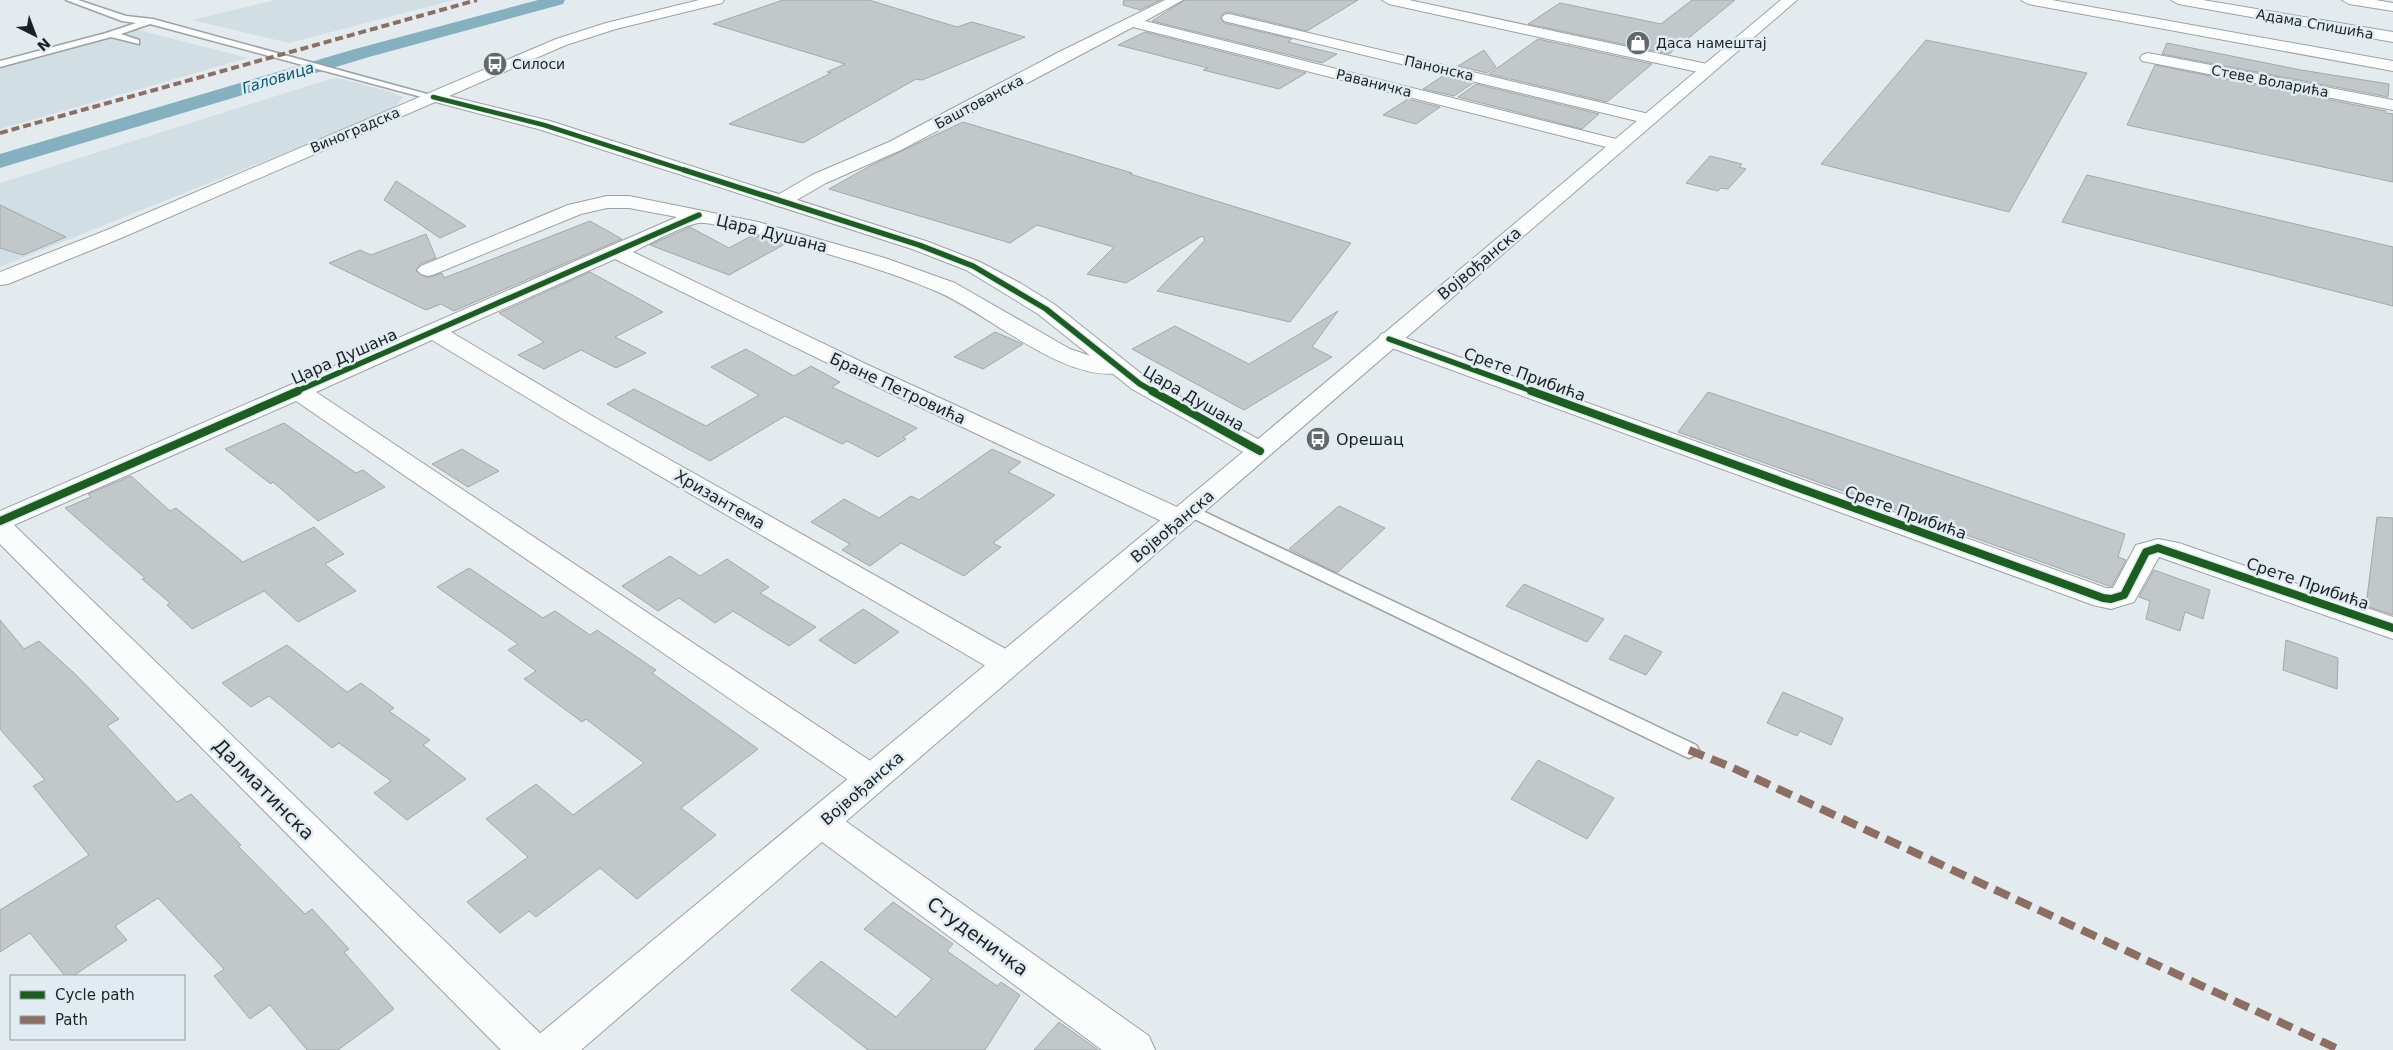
<svg xmlns="http://www.w3.org/2000/svg" width="2393" height="1050" font-family="'DejaVu Sans',sans-serif">
<style>
.built{fill:#d1dee4}
.lines{fill:none;stroke-linecap:round;stroke-linejoin:round}
.canal{fill:#85b0c0;fill-rule:evenodd}
.building{fill:#c2c7ca;stroke:#a3a8aa}
.lane-casing{stroke:#9ca1a3;stroke-width:3}
.street-casing{stroke:#9ca1a3;stroke-width:2}
.secondary-casing{stroke:#9ca1a3;stroke-width:2}
.lane{fill:#fbfcfc;fill-rule:evenodd}
.street{fill:#fbfcfc;fill-rule:evenodd}
.secondary{fill:#fbfcfc;fill-rule:evenodd}
.quiet-far1{stroke:#8d6e63;stroke-width:4;stroke-dasharray:8 4;stroke-linecap:butt}
.quiet{stroke:#8d6e63;stroke-width:8;stroke-dasharray:16 8;stroke-linecap:butt}
.cycleway-far2-casing{stroke:#e0ecf2;stroke-width:6}
.cycleway-far1-casing{stroke:#e0ecf2;stroke-width:8}
.cycleway-casing{stroke:#e0ecf2;stroke-width:11}
.cycleway-far2{stroke:#1b5e20;stroke-width:4.5}
.cycleway-far1{stroke:#1b5e20;stroke-width:5.5}
.cycleway{stroke:#1b5e20;stroke-width:8}
.labels{text-anchor:middle;stroke-width:5;stroke-linejoin:round;paint-order:stroke}
.far-street-label{font-size:14px;fill:#1d2123;stroke:#e0ecf2}
.far-poi-label{font-size:14px;fill:#1d2123;stroke:#e0ecf2;text-anchor:start}
.far-water-label{font-size:15px;font-style:italic;fill:#04566f;stroke:#e0ecf2}
.street-label{font-size:16px;fill:#1d2123;stroke:#e0ecf2}
.poi-label{font-size:16px;fill:#1d2123;stroke:#e0ecf2;text-anchor:start}
.near-street-label{font-size:19px;fill:#1d2123;stroke:#e0ecf2}
</style>
<rect width="100%" height="100%" fill="#e4ebee"/>
<path class="built" d="M 275,0 L 454,0 L 289,43 L 192,20 Z
M 123,26 L 248,58 L 0,129 L 0,61 L 69,44 Z
M 339,78 L 394,93 L 403,97 L 394,109 L 0,267 L 0,183 L 330,79 Z"/>
<g class="lines">
<path class="canal" d="M 538,0 L 565,0 L 563,4 L 369,57 L 0,168 L 0,154 L 355,49 Z"/>
</g>
<path class="building" d="M 783,0 L 869,0 L 957,27 L 972,22 L 1025,37 L 922,80 L 916,79 L 803,143 L 729,124 L 831,73 L 827,72 L 845,64 L 713,24 Z
M 1124,0 L 1161,0 L 1140,10 L 1123,5 Z
M 1185,0 L 1358,0 L 1307,31 L 1229,12 L 1224,13 L 1220,17 L 1224,23 L 1292,39 L 1288,42 L 1337,54 L 1322,63 L 1152,21 Z
M 1692,0 L 1735,0 L 1669,54 L 1528,24 L 1560,3 L 1661,24 Z
M 1145,32 L 1306,73 L 1279,89 L 1203,70 L 1208,68 L 1118,45 Z
M 1538,39 L 1652,64 L 1607,102 L 1489,74 Z
M 1926,40 L 2087,73 L 2009,212 L 1821,164 Z
M 2167,43 L 2301,70 L 2389,84 L 2388,97 L 2162,54 Z
M 1484,50 L 1496,67 L 1487,73 L 1458,66 Z
M 2155,65 L 2386,111 L 2386,113 L 2393,114 L 2393,182 L 2127,125 Z
M 1443,76 L 1473,83 L 1454,96 L 1423,89 Z
M 1476,84 L 1599,114 L 1582,129 L 1458,97 Z
M 1408,99 L 1440,107 L 1416,124 L 1383,115 Z
M 963,122 L 1132,173 L 1130,174 L 1351,243 L 1290,322 L 1157,291 L 1205,240 L 1202,236 L 1126,283 L 1087,274 L 1114,247 L 1037,225 L 1010,243 L 829,189 L 870,166 Z
M 1710,156 L 1742,164 L 1739,167 L 1746,169 L 1728,189 L 1721,188 L 1718,191 L 1686,183 Z
M 2087,175 L 2393,247 L 2393,306 L 2062,222 Z
M 396,181 L 466,226 L 440,238 L 384,200 Z
M 0,205 L 66,237 L 23,255 L 0,248 Z
M 590,221 L 622,239 L 454,311 L 441,304 L 426,310 L 329,263 L 360,250 L 371,255 L 426,234 L 436,258 L 420,264 L 416,271 L 427,278 L 442,273 L 444,278 Z
M 690,227 L 729,248 L 753,235 L 785,244 L 729,275 L 650,245 Z
M 590,272 L 663,312 L 615,337 L 646,353 L 616,368 L 581,350 L 544,369 L 518,355 L 544,342 L 499,313 Z
M 1338,311 L 1312,347 L 1332,357 L 1244,410 L 1132,349 L 1175,326 L 1249,364 Z
M 995,332 L 1023,344 L 983,369 L 954,357 Z
M 746,349 L 794,376 L 811,366 L 840,382 L 832,387 L 917,428 L 903,437 L 906,439 L 878,457 L 847,441 L 842,444 L 785,416 L 710,461 L 607,404 L 634,389 L 706,426 L 759,395 L 711,367 Z
M 1708,392 L 2125,534 L 2118,557 L 2126,560 L 2112,586 L 2109,586 L 1678,432 Z
M 284,423 L 356,473 L 363,470 L 385,487 L 318,521 L 273,482 L 271,484 L 225,449 Z
M 462,449 L 470,454 L 499,471 L 468,487 L 432,464 Z
M 992,449 L 1021,462 L 1008,472 L 1055,495 L 993,543 L 1001,547 L 964,576 L 901,543 L 870,566 L 842,550 L 850,544 L 811,522 L 844,499 L 879,518 L 911,496 L 919,500 Z
M 131,476 L 170,511 L 176,508 L 243,562 L 314,527 L 344,554 L 325,564 L 356,591 L 298,622 L 264,591 L 192,629 L 167,605 L 170,603 L 142,579 L 145,578 L 65,508 L 91,497 L 88,494 Z
M 1339,506 L 1385,528 L 1337,573 L 1289,549 Z
M 2377,517 L 2393,518 L 2393,615 L 2366,606 Z
M 670,556 L 700,576 L 727,559 L 769,587 L 760,593 L 816,627 L 789,646 L 733,611 L 715,623 L 679,598 L 658,611 L 622,586 Z
M 469,568 L 543,618 L 555,611 L 590,635 L 597,630 L 656,670 L 652,673 L 758,749 L 681,808 L 716,835 L 637,899 L 600,868 L 536,917 L 529,911 L 500,933 L 467,902 L 528,857 L 486,819 L 536,784 L 573,815 L 644,763 L 586,719 L 582,722 L 524,679 L 536,671 L 508,650 L 518,644 L 437,587 Z
M 2154,570 L 2210,590 L 2203,619 L 2185,612 L 2180,631 L 2146,619 L 2150,601 L 2139,597 Z
M 1524,584 L 1604,619 L 1587,642 L 1506,606 Z
M 863,609 L 899,632 L 855,664 L 819,640 Z
M 0,620 L 24,649 L 39,641 L 74,673 L 119,719 L 107,726 L 177,802 L 191,794 L 241,845 L 238,846 L 305,914 L 312,909 L 349,949 L 344,952 L 394,1009 L 338,1050 L 307,1050 L 270,1005 L 250,1019 L 214,976 L 224,969 L 158,898 L 115,926 L 127,940 L 73,976 L 65,976 L 30,933 L 0,952 L 0,910 L 89,855 L 33,786 L 45,780 L 0,729 Z
M 1625,635 L 1662,652 L 1646,675 L 1609,659 Z
M 2286,640 L 2338,658 L 2337,689 L 2283,670 Z
M 287,645 L 347,692 L 361,683 L 394,708 L 389,711 L 430,740 L 423,745 L 466,779 L 407,820 L 374,793 L 391,781 L 339,743 L 332,748 L 269,696 L 251,707 L 222,683 Z
M 1783,692 L 1843,718 L 1831,745 L 1800,731 L 1797,736 L 1767,723 Z
M 1538,760 L 1614,798 L 1587,839 L 1511,799 Z
M 893,902 L 953,944 L 947,951 L 997,986 L 1001,982 L 1020,995 L 985,1050 L 868,1050 L 791,990 L 821,961 L 896,1017 L 932,979 L 864,929 Z
M 1059,1022 L 1098,1050 L 1034,1050 Z"/>
<g class="lines">
<g class="lane-casing">
<path id="lane" d="M 66,0 L 78,0 L 126,16 L 153,19 L 438,97 L 433,100 L 429,99 L 150,24 L 121,34 L 139,40 L 139,44 L 111,37 L 0,67 L 0,61 L 106,33 L 136,23 L 122,21 Z
M 1190,505 L 1696,745 L 1699,750 L 1696,755 L 1689,758 L 1682,755 L 1184,514 L 1182,510 L 1184,506 Z"/>
</g>
<g class="street-casing">
<path id="street" d="M 1165,0 L 1183,0 L 1145,21 L 1624,141 L 1627,145 L 1624,149 L 1618,150 L 1133,27 L 901,150 L 826,183 L 788,205 L 781,207 L 774,205 L 771,201 L 774,197 L 812,175 L 889,142 L 1059,52 Z
M 1382,0 L 1409,0 L 1707,64 L 1713,66 L 1715,69 L 1713,72 L 1707,74 L 1389,4 Z
M 2021,0 L 2052,0 L 2393,61 L 2393,71 L 2028,4 Z
M 2171,0 L 2203,0 L 2393,32 L 2393,42 L 2178,4 Z
M 2342,0 L 2376,0 L 2393,3 L 2393,11 L 2349,4 Z
M 1229,14 L 1649,114 L 1655,115 L 1658,119 L 1655,123 L 1649,124 L 1224,21 L 1222,18 L 1224,15 Z
M 2148,53 L 2393,100 L 2393,110 L 2142,61 L 2140,58 L 2142,55 Z
M 607,196 L 629,196 L 758,222 L 885,258 L 955,283 L 1070,349 L 1094,357 L 1125,362 L 1129,367 L 1125,372 C 1067,386 989,314 938,292 C 884,269 828,254 772,238 C 760,235 708,221 698,223 C 682,226 649,244 633,252 L 868,365 L 1190,513 L 1194,519 L 1190,525 L 1180,528 L 1170,525 L 852,375 L 615,259 L 451,332 L 594,417 L 1018,656 L 1022,664 L 1018,672 L 1007,675 L 996,672 L 576,427 L 432,340 L 316,392 L 884,770 L 889,779 L 884,788 L 872,792 L 860,788 L 296,401 L 14,525 L 543,1036 L 549,1050 L 501,1050 L 0,544 L 0,511 L 677,217 L 629,208 L 607,208 L 581,214 L 435,274 L 428,276 L 421,274 L 417,270 L 421,266 L 568,205 Z
M 1389,332 L 2106,588 L 2113,588 L 2136,545 L 2158,539 L 2179,543 L 2393,617 L 2393,639 L 2159,557 L 2134,602 L 2111,609 L 2093,605 L 1381,344 L 1378,339 L 1381,334 Z
M 822,809 L 834,813 L 1149,1036 L 1155,1050 L 1102,1050 L 810,833 L 805,823 L 810,813 Z"/>
</g>
<g class="secondary-casing">
<path id="secondary" d="M 699,0 L 724,0 L 722,3 L 616,29 L 566,45 L 449,96 L 550,121 L 926,241 L 980,262 L 1020,283 L 1054,304 L 1148,379 L 1258,439 L 1781,0 L 1797,0 L 581,1050 L 531,1050 L 537,1036 L 1243,452 L 1132,389 L 1038,314 L 1004,293 L 966,270 L 912,249 L 538,129 L 435,102 L 121,238 L 8,284 L 0,285 L 0,272 L 107,230 L 556,39 L 606,23 Z"/>
</g>
<use href="#lane" class="lane"/>
<use href="#street" class="street"/>
<use href="#secondary" class="secondary"/>
<path class="quiet-far1" d="M 0,133 L 477,0"/>
<path class="quiet" d="M 1689,750 L 1731,767 L 2340,1050"/>
<g class="cycleway-far2-casing">
<path id="cycleway-far2" d="M 433,97 L 544,125 L 687,171"/>
</g>
<g class="cycleway-far1-casing">
<path id="cycleway-far1" d="M 684,170 L 919,245 L 973,266 L 1046,309 L 1140,384 L 1154,392
M 1389,339 L 1535,392
M 295,392 L 699,215"/>
</g>
<g class="cycleway-casing">
<path id="cycleway" d="M 1152,391 L 1260,451
M 1531,391 L 2103,598 L 2111,599 L 2124,595 L 2146,552 L 2158,548 L 2393,628
M 0,521 L 298,391"/>
</g>
<use href="#cycleway-far2" class="cycleway-far2"/>
<use href="#cycleway-far1" class="cycleway-far1"/>
<use href="#cycleway" class="cycleway"/>
</g>
<defs>
<g id="shop-disc" transform="scale(1.25)"><circle r="9.5" fill="#63686a" stroke="#e0ecf2"/><path d="M-5-2.5h2.3a2.7 3.5 0 0 1 5.4 0H5L5.5 6h-11ZM-1.5-2.5h3a1.5 2.3 0 0 0-3 0Z" fill="#fff"/></g>
<g id="bus-disc" transform="scale(1.25)"><circle r="9.5" fill="#63686a" stroke="#e0ecf2"/><path d="M-5-6H5V4H4V6H2V4H-2V6H-4V4H-5ZM-3.5-4V0h7V-4ZM-3.5 1.2v1.5H-2V1.2ZM2 1.2v1.5H3.5V1.2Z" fill="#fff"/></g>
</defs>
<g fill-rule="evenodd">
<use href="#shop-disc" x="1638" y="43"/>
<use href="#bus-disc" x="495" y="64"/>
<use href="#bus-disc" x="1318" y="439"/>
</g>
<g class="labels">
<g class="far-street-label">
<text transform="translate(2315 24) rotate(10)" y="5">Адама Спишића</text>
<text transform="translate(1439 68) rotate(13)" y="5">Панонска</text>
<text transform="translate(2270 81) rotate(11)" y="5">Стеве Воларића</text>
<text transform="translate(1374 83) rotate(14)" y="5">Раваничка</text>
<text transform="translate(979 102) rotate(-28)" y="5">Баштованска</text>
<text transform="translate(355 130) rotate(-23)" y="5">Виноградска</text>
</g>
<g class="far-poi-label">
<text x="1656" y="48">Даса намештај</text>
<text x="512" y="69">Силоси</text>
</g>
<g class="far-water-label">
<text transform="translate(278 78) rotate(-17)" y="5">Галовица</text>
</g>
<g class="street-label">
<text transform="translate(772 233) rotate(14)" y="6">Цара Душана</text>
<text transform="translate(1479 263) rotate(-40)" y="6">Војвођанска</text>
<text transform="translate(344 356) rotate(-24)" y="6">Цара Душана</text>
<text transform="translate(1525 374) rotate(20)" y="6">Срете Прибића</text>
<text transform="translate(898 388) rotate(25)" y="6">Бране Петровића</text>
<text transform="translate(1194 398) rotate(30)" y="6">Цара Душана</text>
<text transform="translate(720 499) rotate(30)" y="6">Хризантема</text>
<text transform="translate(1906 512) rotate(20)" y="6">Срете Прибића</text>
<text transform="translate(1172 526) rotate(-40)" y="6">Војвођанска</text>
<text transform="translate(2308 583) rotate(19)" y="6">Срете Прибића</text>
<text transform="translate(862 788) rotate(-41)" y="6">Војвођанска</text>
</g>
<g class="poi-label">
<text x="1336" y="445">Орешац</text>
</g>
<g class="near-street-label">
<text transform="translate(264 789) rotate(45)" y="7">Далматинска</text>
<text transform="translate(978 936) rotate(36)" y="7">Студеничка</text>
</g>
</g>
<rect x="10" y="975" width="175" height="65" fill="#e0ecf2" stroke="#929b9f"/>
<rect x="20" y="991" width="25" height="8" fill="#1b5e20" stroke="#929b9f"/>
<text x="55" y="1000" font-size="15" fill="#1d2123">Cycle path</text>
<rect x="20" y="1016" width="25" height="8" fill="#8d6e63" stroke="#929b9f"/>
<text x="55" y="1025" font-size="15" fill="#1d2123">Path</text>
<g transform="translate(35 35) rotate(138)" stroke="#e0ecf2" stroke-width="4" paint-order="stroke">
<path d="M0-4L9 19L0 12L-9 19Z" fill="#1d2123"/>
<text y="-8" font-size="14" font-weight="bold" text-anchor="middle" fill="#1d2123">N</text>
</g>
</svg>
